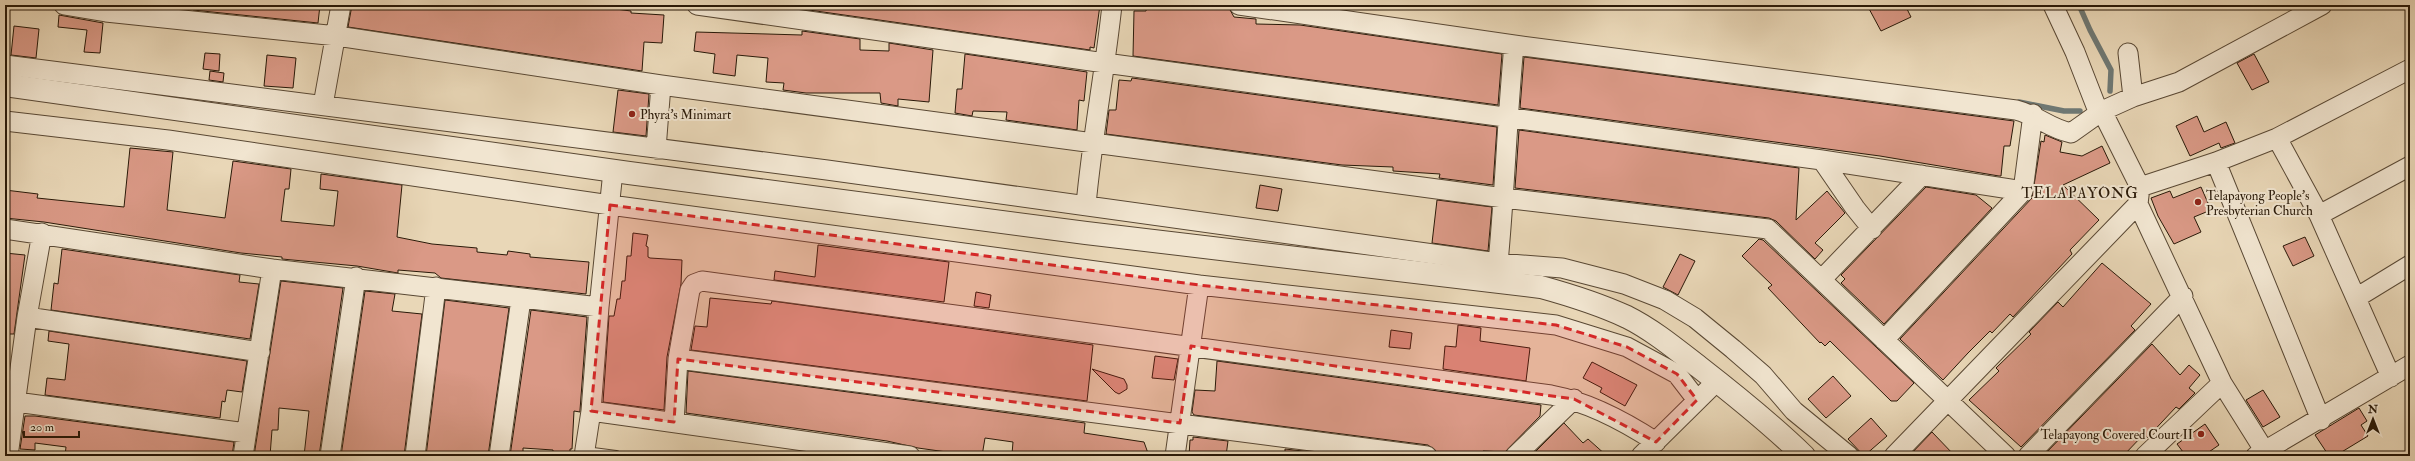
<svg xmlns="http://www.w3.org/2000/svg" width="2415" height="461" font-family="'IM FELL Double Pica',serif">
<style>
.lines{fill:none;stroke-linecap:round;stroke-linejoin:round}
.stream{stroke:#6f7873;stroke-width:5.5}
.building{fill:#da9986;stroke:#291908}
.service-casing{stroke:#594834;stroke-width:12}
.minor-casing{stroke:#594834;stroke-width:21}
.tertiary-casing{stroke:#594834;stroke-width:24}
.service{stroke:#f1e5d0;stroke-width:10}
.minor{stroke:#f1e5d0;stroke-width:19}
.tertiary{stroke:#f1e5d0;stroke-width:22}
.marked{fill:#d62828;fill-opacity:0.2;stroke:#d62828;stroke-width:3;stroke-dasharray:8 5;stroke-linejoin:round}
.poi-dot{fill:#8f2418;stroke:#f1e5d0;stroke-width:1.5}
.labels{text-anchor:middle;stroke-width:4;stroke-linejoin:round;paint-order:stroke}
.poi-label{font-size:13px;fill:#291908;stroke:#f1e5d0;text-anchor:start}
.quarter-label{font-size:15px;letter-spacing:1px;fill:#291908;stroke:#f1e5d0}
</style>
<rect width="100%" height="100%" fill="#e9d7b7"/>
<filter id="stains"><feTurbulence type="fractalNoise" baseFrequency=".005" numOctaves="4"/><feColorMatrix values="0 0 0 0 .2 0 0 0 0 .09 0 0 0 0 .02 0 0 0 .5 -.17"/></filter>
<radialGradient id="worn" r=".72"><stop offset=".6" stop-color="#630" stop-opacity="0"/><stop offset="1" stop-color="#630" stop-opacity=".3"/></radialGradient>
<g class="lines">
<path class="stream" d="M 2079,5 L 2090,30 L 2111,70 L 2110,91
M 2019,102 L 2064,111 L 2080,111"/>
</g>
<path class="building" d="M 193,5 L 320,5 L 318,23 L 193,10 Z
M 352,5 L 585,5 L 631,11 L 631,13 L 664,15 L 662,43 L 644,42 L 642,71 L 348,27 Z
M 802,5 L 1100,5 L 1094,48 L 1090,47 L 1090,50 L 802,9 Z
M 1147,5 L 1229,8 L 1234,17 L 1256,19 L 1256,24 L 1300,25 L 1502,54 L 1498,105 L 1133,56 L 1134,11 L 1146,11 Z
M 1867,5 L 1905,5 L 1911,17 L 1881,31 Z
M 59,15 L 103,23 L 100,53 L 84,52 L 87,30 L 58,27 Z
M 14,26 L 39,29 L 36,58 L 11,55 Z
M 802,31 L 860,39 L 860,50 L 889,51 L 889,43 L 933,50 L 929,102 L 898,99 L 898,106 L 881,103 L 880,93 L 806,93 L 783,90 L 784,83 L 766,82 L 768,58 L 737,55 L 735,76 L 713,73 L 715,54 L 694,51 L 696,32 L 802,35 Z
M 205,53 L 220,54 L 219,71 L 203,69 Z
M 965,54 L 1087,72 L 1084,101 L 1079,100 L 1077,130 L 1006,120 L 1007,112 L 973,111 L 972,116 L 955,113 L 957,89 L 962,89 Z
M 2254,54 L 2269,82 L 2252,90 L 2237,63 Z
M 267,55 L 296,58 L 293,88 L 264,86 Z
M 1524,57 L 2014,121 L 2010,146 L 2004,146 L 2001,176 L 1999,176 L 1880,156 L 1520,108 Z
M 210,71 L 224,73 L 223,82 L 209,80 Z
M 1132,78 L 1497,127 L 1493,185 L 1439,178 L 1440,174 L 1393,171 L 1393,167 L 1342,165 L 1106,134 L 1109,110 L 1116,110 L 1119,80 L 1131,81 Z
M 618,90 L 649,94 L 646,136 L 613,132 Z
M 2197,116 L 2204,132 L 2226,122 L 2235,143 L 2221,148 L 2219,143 L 2190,156 L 2176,126 Z
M 1519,130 L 1799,168 L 1796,220 L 1827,191 L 1845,213 L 1815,243 L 1823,250 L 1815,259 L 1776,221 L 1769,218 L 1515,188 Z
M 2045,135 L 2062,142 L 2060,152 L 2082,156 L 2102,146 L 2110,163 L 2063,185 L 2099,220 L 2070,250 L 2072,254 L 2013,317 L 2010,314 L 1992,333 L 1990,331 L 1968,353 L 1943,380 L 1900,339 L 2032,198 L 2041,141 L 2044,142 Z
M 130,148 L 173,152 L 167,210 L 225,218 L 233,161 L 291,169 L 289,189 L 285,189 L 281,221 L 334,226 L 338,191 L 320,189 L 321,174 L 402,185 L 397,237 L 432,244 L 477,248 L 477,252 L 507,255 L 508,251 L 530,254 L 530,257 L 589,262 L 586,294 L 441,278 L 435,273 L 398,270 L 398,273 L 357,266 L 282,259 L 282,257 L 241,253 L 44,222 L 5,218 L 5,190 L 38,194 L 37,198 L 124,207 Z
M 1260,185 L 1282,189 L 1278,211 L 1256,208 Z
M 1926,187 L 1976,195 L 1992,208 L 1884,324 L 1841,283 L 1845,279 L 1841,275 Z
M 2201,187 L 2211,210 L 2194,217 L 2201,232 L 2174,244 L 2158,216 L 2151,198 L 2170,191 L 2173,198 Z
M 1437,200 L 1492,207 L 1488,251 L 1432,243 Z
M 633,233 L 648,235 L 646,246 L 648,247 L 648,257 L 650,258 L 682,260 L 681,284 L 667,357 L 664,410 L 603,402 L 609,316 L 614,316 L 617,299 L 620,299 L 622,281 L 625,281 L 627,256 L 631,256 Z
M 2305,237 L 2314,256 L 2293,266 L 2283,246 Z
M 1759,239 L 1763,240 L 1914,383 L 1897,401 L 1891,401 L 1830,341 L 1825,346 L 1821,342 L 1820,343 L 1768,288 L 1772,285 L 1742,256 Z
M 818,245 L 949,262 L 944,302 L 774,280 L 775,271 L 815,277 Z
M 62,249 L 240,275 L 239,282 L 259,284 L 250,339 L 51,310 L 54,283 L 58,284 Z
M 5,253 L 25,255 L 14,334 L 5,334 Z
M 1680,254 L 1695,261 L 1678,295 L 1663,287 Z
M 2102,263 L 2151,304 L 2131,326 L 2135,330 L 2021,447 L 1969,400 L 1999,371 L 1996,368 L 2031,334 L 2029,332 L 2058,302 L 2063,307 Z
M 281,281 L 343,288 L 319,456 L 304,456 L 309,411 L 279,408 L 278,430 L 272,430 L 270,456 L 254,456 Z
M 365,291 L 395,294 L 392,311 L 422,314 L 404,456 L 341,456 Z
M 976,292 L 991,295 L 989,308 L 974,306 Z
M 710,298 L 771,304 L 772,301 L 1093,345 L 1087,401 L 691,350 L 695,326 L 707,327 Z
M 445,300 L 509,308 L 488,456 L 426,456 Z
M 531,310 L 587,317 L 580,410 L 580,412 L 574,411 L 572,449 L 570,449 L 570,456 L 553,456 L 553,450 L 523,448 L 523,456 L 510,456 Z
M 1458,325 L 1481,328 L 1480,341 L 1530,348 L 1526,381 L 1443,369 L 1445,346 L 1456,347 Z
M 1391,330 L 1412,333 L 1410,349 L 1389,347 Z
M 49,331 L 247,361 L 242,392 L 227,390 L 225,402 L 222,401 L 220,418 L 45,395 L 47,378 L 65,380 L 69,344 L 48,341 Z
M 2152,344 L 2180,375 L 2189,365 L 2200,375 L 2189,388 L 2195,393 L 2179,409 L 2176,407 L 2147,438 L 2144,434 L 2123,456 L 2043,456 Z
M 1155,356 L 1178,359 L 1174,380 L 1152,378 Z
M 1217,361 L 1541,405 L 1540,416 L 1505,452 L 1483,451 L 1483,455 L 1454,454 L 1455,452 L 1437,452 L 1428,445 L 1194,415 L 1192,412 L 1195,390 L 1215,391 Z
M 1592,362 L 1637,385 L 1625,406 L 1600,392 L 1602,388 L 1583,378 Z
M 1092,369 L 1124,379 L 1127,385 L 1127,389 L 1119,394 L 1115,392 Z
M 688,371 L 1085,423 L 1084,433 L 1144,442 L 1149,456 L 1023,456 L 1012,454 L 1013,442 L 985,438 L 982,456 L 960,456 L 961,454 L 918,448 L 887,441 L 686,413 Z
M 1833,376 L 1851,396 L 1826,418 L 1808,399 Z
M 2263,390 L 2280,417 L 2263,427 L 2246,400 Z
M 2359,408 L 2367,421 L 2361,425 L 2368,436 L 2335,456 L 2329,456 L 2315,435 Z
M 25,416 L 35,416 L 234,442 L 232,456 L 65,456 L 66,447 L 35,443 L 35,450 L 20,449 Z
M 1871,418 L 1887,436 L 1864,456 L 1848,439 Z
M 1564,423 L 1583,443 L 1588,439 L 1607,456 L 1531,456 Z
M 2205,424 L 2219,445 L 2203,456 L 2186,456 L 2177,444 Z
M 1932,432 L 1955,456 L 1909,456 Z
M 1193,437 L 1228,441 L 1226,456 L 1189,456 L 1190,440 L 1193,440 Z
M 1285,449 L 1329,454 L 1329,456 L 1285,456 Z"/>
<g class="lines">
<g class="service-casing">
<path id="service" d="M 585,452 L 616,456"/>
</g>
<g class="minor-casing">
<path id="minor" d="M 64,5 L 106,12 L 337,36 L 661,85 L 1504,198 L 1768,229 L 2006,456
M 697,5 L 1105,63 L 1822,160 L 2023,191
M 1239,5 L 1514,45 L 2016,110 C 2039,116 2048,128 2071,133 L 2102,111 L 2133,97 L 2179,82 L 2322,5
M 2053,5 L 2075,52 L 2096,106 L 2102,111 L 2140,187 L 2138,204 L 2222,383 L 2264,450
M 2128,53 L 2133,97
M 5,65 L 827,170 L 1498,263 L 1562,268 L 1624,284 L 1665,300 L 1695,318 L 1733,349 L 1763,375 L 1794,411 L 1849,456
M 323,105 L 341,5
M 5,121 L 168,140 L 610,205 L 1199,285 L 1556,325 L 1627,347 L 1677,374 L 1697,400
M 2277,138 L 2319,215 L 2391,377
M 656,149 L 661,85
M 1822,160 L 1855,208 L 1872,229
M 2216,162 L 2321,420
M 2140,187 L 2216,162 L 2277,138 L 2410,69
M 1086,205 C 1092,138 1105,72 1112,5
M 2319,215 L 2410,166
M 5,229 L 272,269 L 599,307
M 1498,263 C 1505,190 1507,118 1514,45
M 1822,279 L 1922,175
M 2356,298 L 2410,265
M 27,317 L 260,352
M 1884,340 L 2023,191 L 2033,114
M 678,359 L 1427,456
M 16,402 L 246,433
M 591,411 L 910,456
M 674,422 L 678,359 L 690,290 L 694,284 L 702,281 L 1551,395 C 1588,402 1624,421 1656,442
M 8,456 L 27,317 L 42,233
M 243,456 L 272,269
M 330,456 L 356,277
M 415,456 L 436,287
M 499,456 L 521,299
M 584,456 L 591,411 L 599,307 L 613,171
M 1175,456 L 1199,285
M 1515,456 L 1574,399
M 1641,456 L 1717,381
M 1894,456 L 2138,204
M 2028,456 L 2183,296
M 2145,456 L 2222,383
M 2256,456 L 2410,365"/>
</g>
<g class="tertiary-casing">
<path id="tertiary" d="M 5,85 L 629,173 L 1086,233 L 1541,287 C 1570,295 1599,304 1627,317 C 1653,330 1677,350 1699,367 C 1735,395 1771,424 1804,456"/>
</g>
<use href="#service" class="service"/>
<use href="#minor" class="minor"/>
<use href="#tertiary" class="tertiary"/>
</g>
<path class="marked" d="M 610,205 L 1199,285 L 1556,325 L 1627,347 L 1677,374 L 1697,400 L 1656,442 L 1574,399 L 1191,346 L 1180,423 L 678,359 L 674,422 L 591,411 Z"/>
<g class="poi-dot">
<circle cx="632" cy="114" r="4"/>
<circle cx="2198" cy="202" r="4"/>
<circle cx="2201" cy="434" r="4"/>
</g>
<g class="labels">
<g class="poi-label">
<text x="640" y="119">Phyra's Minimart</text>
<text x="2206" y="200">Telapayong People's<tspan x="2206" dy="15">Presbyterian Church</tspan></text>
<text x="2193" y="439" text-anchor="end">Telapayong Covered Court II</text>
</g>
<g class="quarter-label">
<text x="2080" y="198">TELAPAYONG</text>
</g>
</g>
<rect width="2415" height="461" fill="none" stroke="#e9d7b7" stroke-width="20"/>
<rect x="6" y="6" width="2403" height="449" fill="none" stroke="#291908" stroke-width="2"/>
<rect x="10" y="10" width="2395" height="441" fill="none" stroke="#291908"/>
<g transform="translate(2373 419)" stroke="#f1e5d0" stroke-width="3" paint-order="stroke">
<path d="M0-3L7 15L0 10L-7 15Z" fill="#291908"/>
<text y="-6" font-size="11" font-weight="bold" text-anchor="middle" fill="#291908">N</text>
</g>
<path d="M24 431v6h55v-6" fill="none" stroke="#291908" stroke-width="2"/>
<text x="30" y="431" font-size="12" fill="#291908" stroke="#f1e5d0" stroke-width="3" paint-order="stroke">20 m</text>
<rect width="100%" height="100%" filter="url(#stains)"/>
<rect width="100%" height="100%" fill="url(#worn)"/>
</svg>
